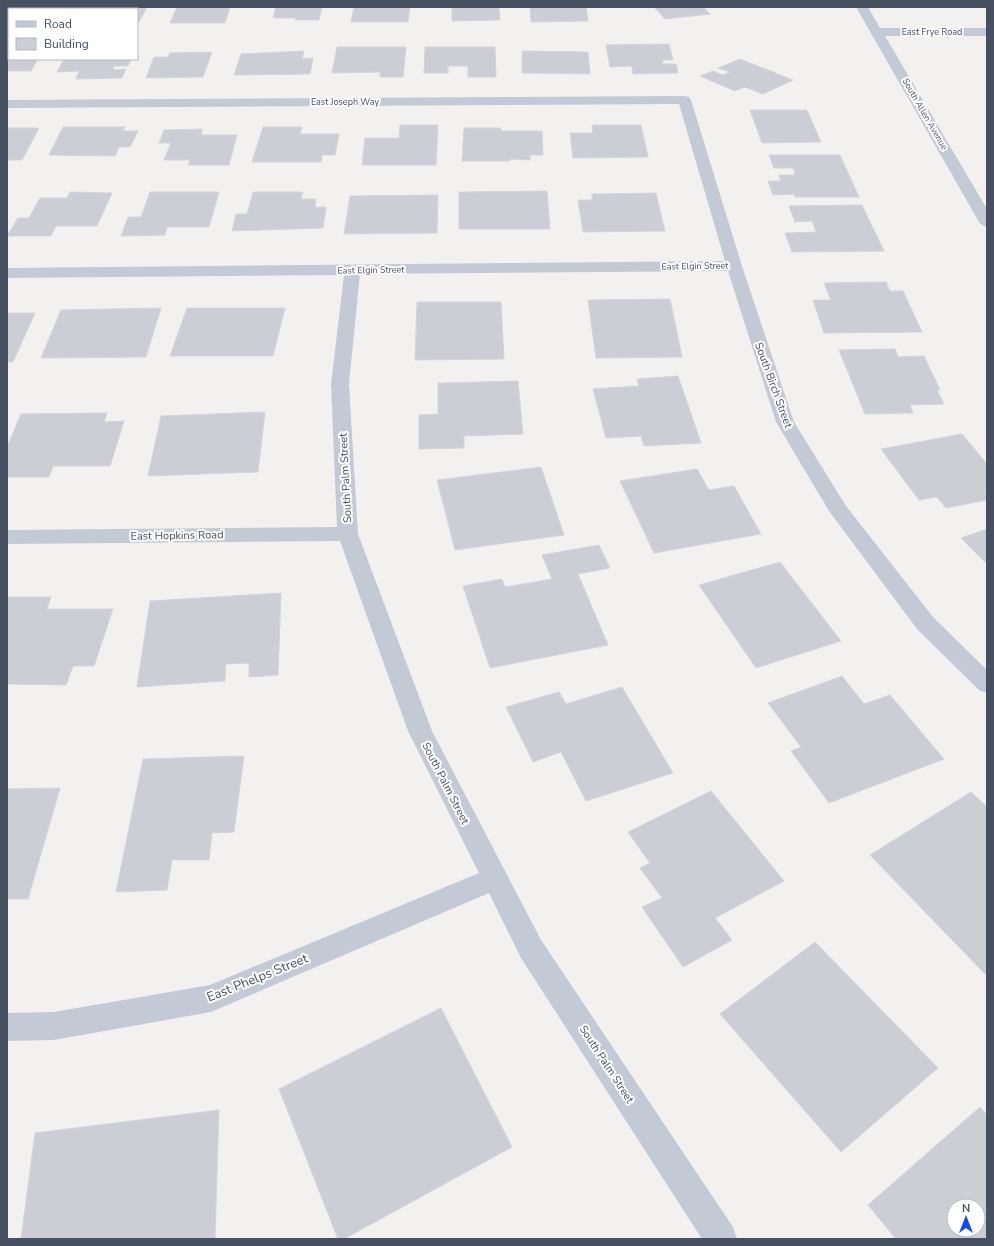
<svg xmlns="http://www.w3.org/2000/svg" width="994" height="1246" font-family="'Nunito Sans',sans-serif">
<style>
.building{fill:#ccced6;stroke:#d4d5dc;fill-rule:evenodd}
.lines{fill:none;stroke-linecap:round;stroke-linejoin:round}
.minor{fill:#c3cad6;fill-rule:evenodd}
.tertiary{fill:#c3cad6;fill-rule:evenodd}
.labels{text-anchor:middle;stroke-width:4;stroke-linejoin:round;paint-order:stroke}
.far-street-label{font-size:9px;fill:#475060;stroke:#fff}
.street-label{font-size:11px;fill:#475060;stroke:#fff}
.near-street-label{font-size:13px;fill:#475060;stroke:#fff}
</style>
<rect width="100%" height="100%" fill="#f3f1f0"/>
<path class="building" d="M 7,7 L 55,7 L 54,9 L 9,9 L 9,24 L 7,24 Z
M 101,7 L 147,7 L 139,22 L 137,22 L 137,9 L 100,9 Z
M 177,7 L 230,7 L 225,23 L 170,23 Z
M 276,7 L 322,7 L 319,20 L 295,20 L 296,18 L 273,18 Z
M 354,7 L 410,7 L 408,22 L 351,22 Z
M 452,7 L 499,7 L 500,20 L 452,21 Z
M 530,7 L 586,7 L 588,21 L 531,22 Z
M 654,7 L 703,7 L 710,14 L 665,19 Z
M 669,44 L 673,60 L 662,60 L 663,64 L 676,64 L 678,73 L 633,74 L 632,66 L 610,67 L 606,45 Z
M 337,47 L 406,47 L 403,77 L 380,77 L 380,72 L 332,73 Z
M 425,47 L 495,47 L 496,77 L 468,77 L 468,66 L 448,66 L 448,73 L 424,73 Z
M 9,48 L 9,59 L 38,59 L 31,71 L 7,71 L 7,51 Z
M 304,51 L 302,59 L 313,58 L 310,74 L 234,75 L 241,54 Z
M 522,51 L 588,52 L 590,74 L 522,73 Z
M 212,52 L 203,77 L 146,78 L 154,57 L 168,57 L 170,53 Z
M 64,59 L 131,59 L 128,66 L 114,66 L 113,70 L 126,69 L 122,78 L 76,79 L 79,71 L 57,72 Z
M 740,59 L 793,80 L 763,94 L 745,87 L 735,91 L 700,76 L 713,71 L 723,75 L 730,72 L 718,68 Z
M 750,110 L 807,110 L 821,142 L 762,143 Z
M 400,125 L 438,125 L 436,165 L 362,165 L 365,138 L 399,138 Z
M 592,125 L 641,125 L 648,157 L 573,158 L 570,133 L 593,133 Z
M 63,127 L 125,127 L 123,131 L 138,131 L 130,147 L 119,147 L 115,156 L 49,155 Z
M 263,127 L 302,127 L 300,134 L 339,134 L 335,155 L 322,155 L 321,162 L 252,162 Z
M 7,128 L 39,128 L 22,160 L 7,160 Z
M 464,128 L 501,128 L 501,131 L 542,131 L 543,155 L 530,155 L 530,160 L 510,159 L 510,161 L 462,161 Z
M 202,129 L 201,135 L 237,135 L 229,165 L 188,165 L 190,160 L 164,160 L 171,143 L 159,143 L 164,130 Z
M 769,155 L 840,155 L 859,197 L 795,197 L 794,194 L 773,195 L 768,181 L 781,181 L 779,175 L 795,175 L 793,168 L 774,168 Z
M 547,191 L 550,229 L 459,229 L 459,192 Z
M 70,192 L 112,193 L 97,226 L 56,226 L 51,236 L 7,236 L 18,218 L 29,218 L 40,198 L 67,198 Z
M 150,192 L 219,192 L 209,227 L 167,227 L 165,235 L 121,236 L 128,217 L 141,217 Z
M 253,192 L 303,192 L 301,199 L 316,199 L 315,207 L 326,207 L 323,228 L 232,231 L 236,214 L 247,214 Z
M 656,193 L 665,231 L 583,232 L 578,200 L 592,200 L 592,194 Z
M 438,195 L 437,233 L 344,234 L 350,196 Z
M 862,205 L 884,251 L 792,252 L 785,233 L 816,232 L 812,221 L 795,222 L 789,206 Z
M 886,282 L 890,291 L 903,291 L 922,332 L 824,333 L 813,300 L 831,300 L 824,283 Z
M 670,299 L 682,357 L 596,358 L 588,300 Z
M 417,302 L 501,302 L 504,359 L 415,360 Z
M 161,308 L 146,357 L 41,358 L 61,310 Z
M 187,308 L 285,308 L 273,356 L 170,356 Z
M 7,313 L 35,313 L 13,362 L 7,362 Z
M 895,349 L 898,357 L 924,356 L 940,390 L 937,390 L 944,404 L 910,405 L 913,413 L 865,414 L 839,350 Z
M 678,376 L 701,443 L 644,446 L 641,436 L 606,438 L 593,389 L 639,386 L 637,379 Z
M 518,381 L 523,434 L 464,436 L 464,448 L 419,449 L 419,415 L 438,414 L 438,383 Z
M 265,412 L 258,472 L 148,476 L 161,416 Z
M 107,413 L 104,422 L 124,421 L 110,466 L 53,466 L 49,477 L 7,477 L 7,447 L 21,414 Z
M 962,434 L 987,464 L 987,490 L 985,491 L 987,494 L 987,500 L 946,508 L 937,497 L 919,500 L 881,449 Z
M 541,467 L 564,535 L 455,550 L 437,480 Z
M 697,469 L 709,490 L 734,486 L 761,534 L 654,553 L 620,481 Z
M 987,529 L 987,564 L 961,538 Z
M 599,545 L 610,568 L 578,574 L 608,645 L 490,668 L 463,586 L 502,579 L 505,587 L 552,579 L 542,555 Z
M 780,562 L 841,641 L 756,668 L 699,585 Z
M 281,593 L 278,675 L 249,677 L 249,663 L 226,664 L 225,681 L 137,687 L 150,601 Z
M 7,597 L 51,597 L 47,609 L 113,609 L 94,666 L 73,666 L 66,685 L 7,684 Z
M 842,676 L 864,704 L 890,695 L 944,759 L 829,803 L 791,751 L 801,747 L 768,703 Z
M 622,687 L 673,773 L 586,801 L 561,752 L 533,762 L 506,707 L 559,692 L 566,704 Z
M 244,756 L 234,832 L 212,833 L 209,860 L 172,860 L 167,890 L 116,892 L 143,759 Z
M 60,788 L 28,899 L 7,899 L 7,789 Z
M 711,791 L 784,881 L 715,918 L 732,940 L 683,967 L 642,907 L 662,898 L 640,868 L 650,863 L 628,832 Z
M 971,792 L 987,807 L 987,973 L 985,974 L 870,855 Z
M 815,942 L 938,1068 L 841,1152 L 720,1014 Z
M 441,1008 L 512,1147 L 344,1239 L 338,1239 L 279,1089 Z
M 980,1107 L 987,1115 L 987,1239 L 896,1239 L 868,1205 ZM 954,1206 L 978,1206 L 978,1230 L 954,1230 Z
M 219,1110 L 215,1239 L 21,1239 L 35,1133 Z"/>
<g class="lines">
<path class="minor" d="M 684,96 L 689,97 L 691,100 L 742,266 L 794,422 L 846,506 L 933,617 L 987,670 L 987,693 L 979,690 L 917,629 L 829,511 L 776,422 L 728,271 L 360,274 L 349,384 L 358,534 L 432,731 L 541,940 L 733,1227 L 737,1239 L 702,1239 L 521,958 L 489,893 L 211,1012 L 54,1040 L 7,1041 L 7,1013 L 54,1012 L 210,985 L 479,873 L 408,731 L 340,541 L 7,544 L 7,530 L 337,527 L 331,384 L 344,275 L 7,278 L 7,268 L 725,261 L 679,104 L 7,108 L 7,100 Z"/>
<path class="tertiary" d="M 856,7 L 868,7 L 880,28 L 987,28 L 987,36 L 885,36 L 987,209 L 987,227 L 982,225 L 979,222 Z"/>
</g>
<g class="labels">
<g class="far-street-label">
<text x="932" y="35">East Frye Road</text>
<text x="345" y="105">East Joseph Way</text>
<text transform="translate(925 114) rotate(60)" y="3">South Allen Avenue</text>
<text transform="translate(695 266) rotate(-1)" y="3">East Elgin Street</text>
<text transform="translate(371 270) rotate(-1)" y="3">East Elgin Street</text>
</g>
<g class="street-label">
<text transform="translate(774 385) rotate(70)" y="4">South Birch Street</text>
<text transform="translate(345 478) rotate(-93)" y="4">South Palm Street</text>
<text transform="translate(177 535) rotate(-1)" y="4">East Hopkins Road</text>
<text transform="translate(446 783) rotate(63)" y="4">South Palm Street</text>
<text transform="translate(607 1064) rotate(57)" y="4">South Palm Street</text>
</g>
<g class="near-street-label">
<text transform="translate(257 977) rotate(-22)" y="5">East Phelps Street</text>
</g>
</g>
<rect width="994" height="1246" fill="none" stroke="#475060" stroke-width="16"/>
<rect x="8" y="8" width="130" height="52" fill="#ffffff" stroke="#b5b9bf"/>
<rect x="16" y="21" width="20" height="6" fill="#c3cad6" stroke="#b5b9bf"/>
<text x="44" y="28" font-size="12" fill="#475060">Road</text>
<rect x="16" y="38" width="20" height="12" fill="#ccced6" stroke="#b5b9bf"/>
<text x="44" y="48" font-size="12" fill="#475060">Building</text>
<g transform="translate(966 1218)"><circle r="19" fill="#ffffff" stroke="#b5b9bf"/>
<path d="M0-3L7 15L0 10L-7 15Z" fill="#0d4af1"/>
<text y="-6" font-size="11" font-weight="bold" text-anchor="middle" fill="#475060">N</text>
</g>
</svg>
